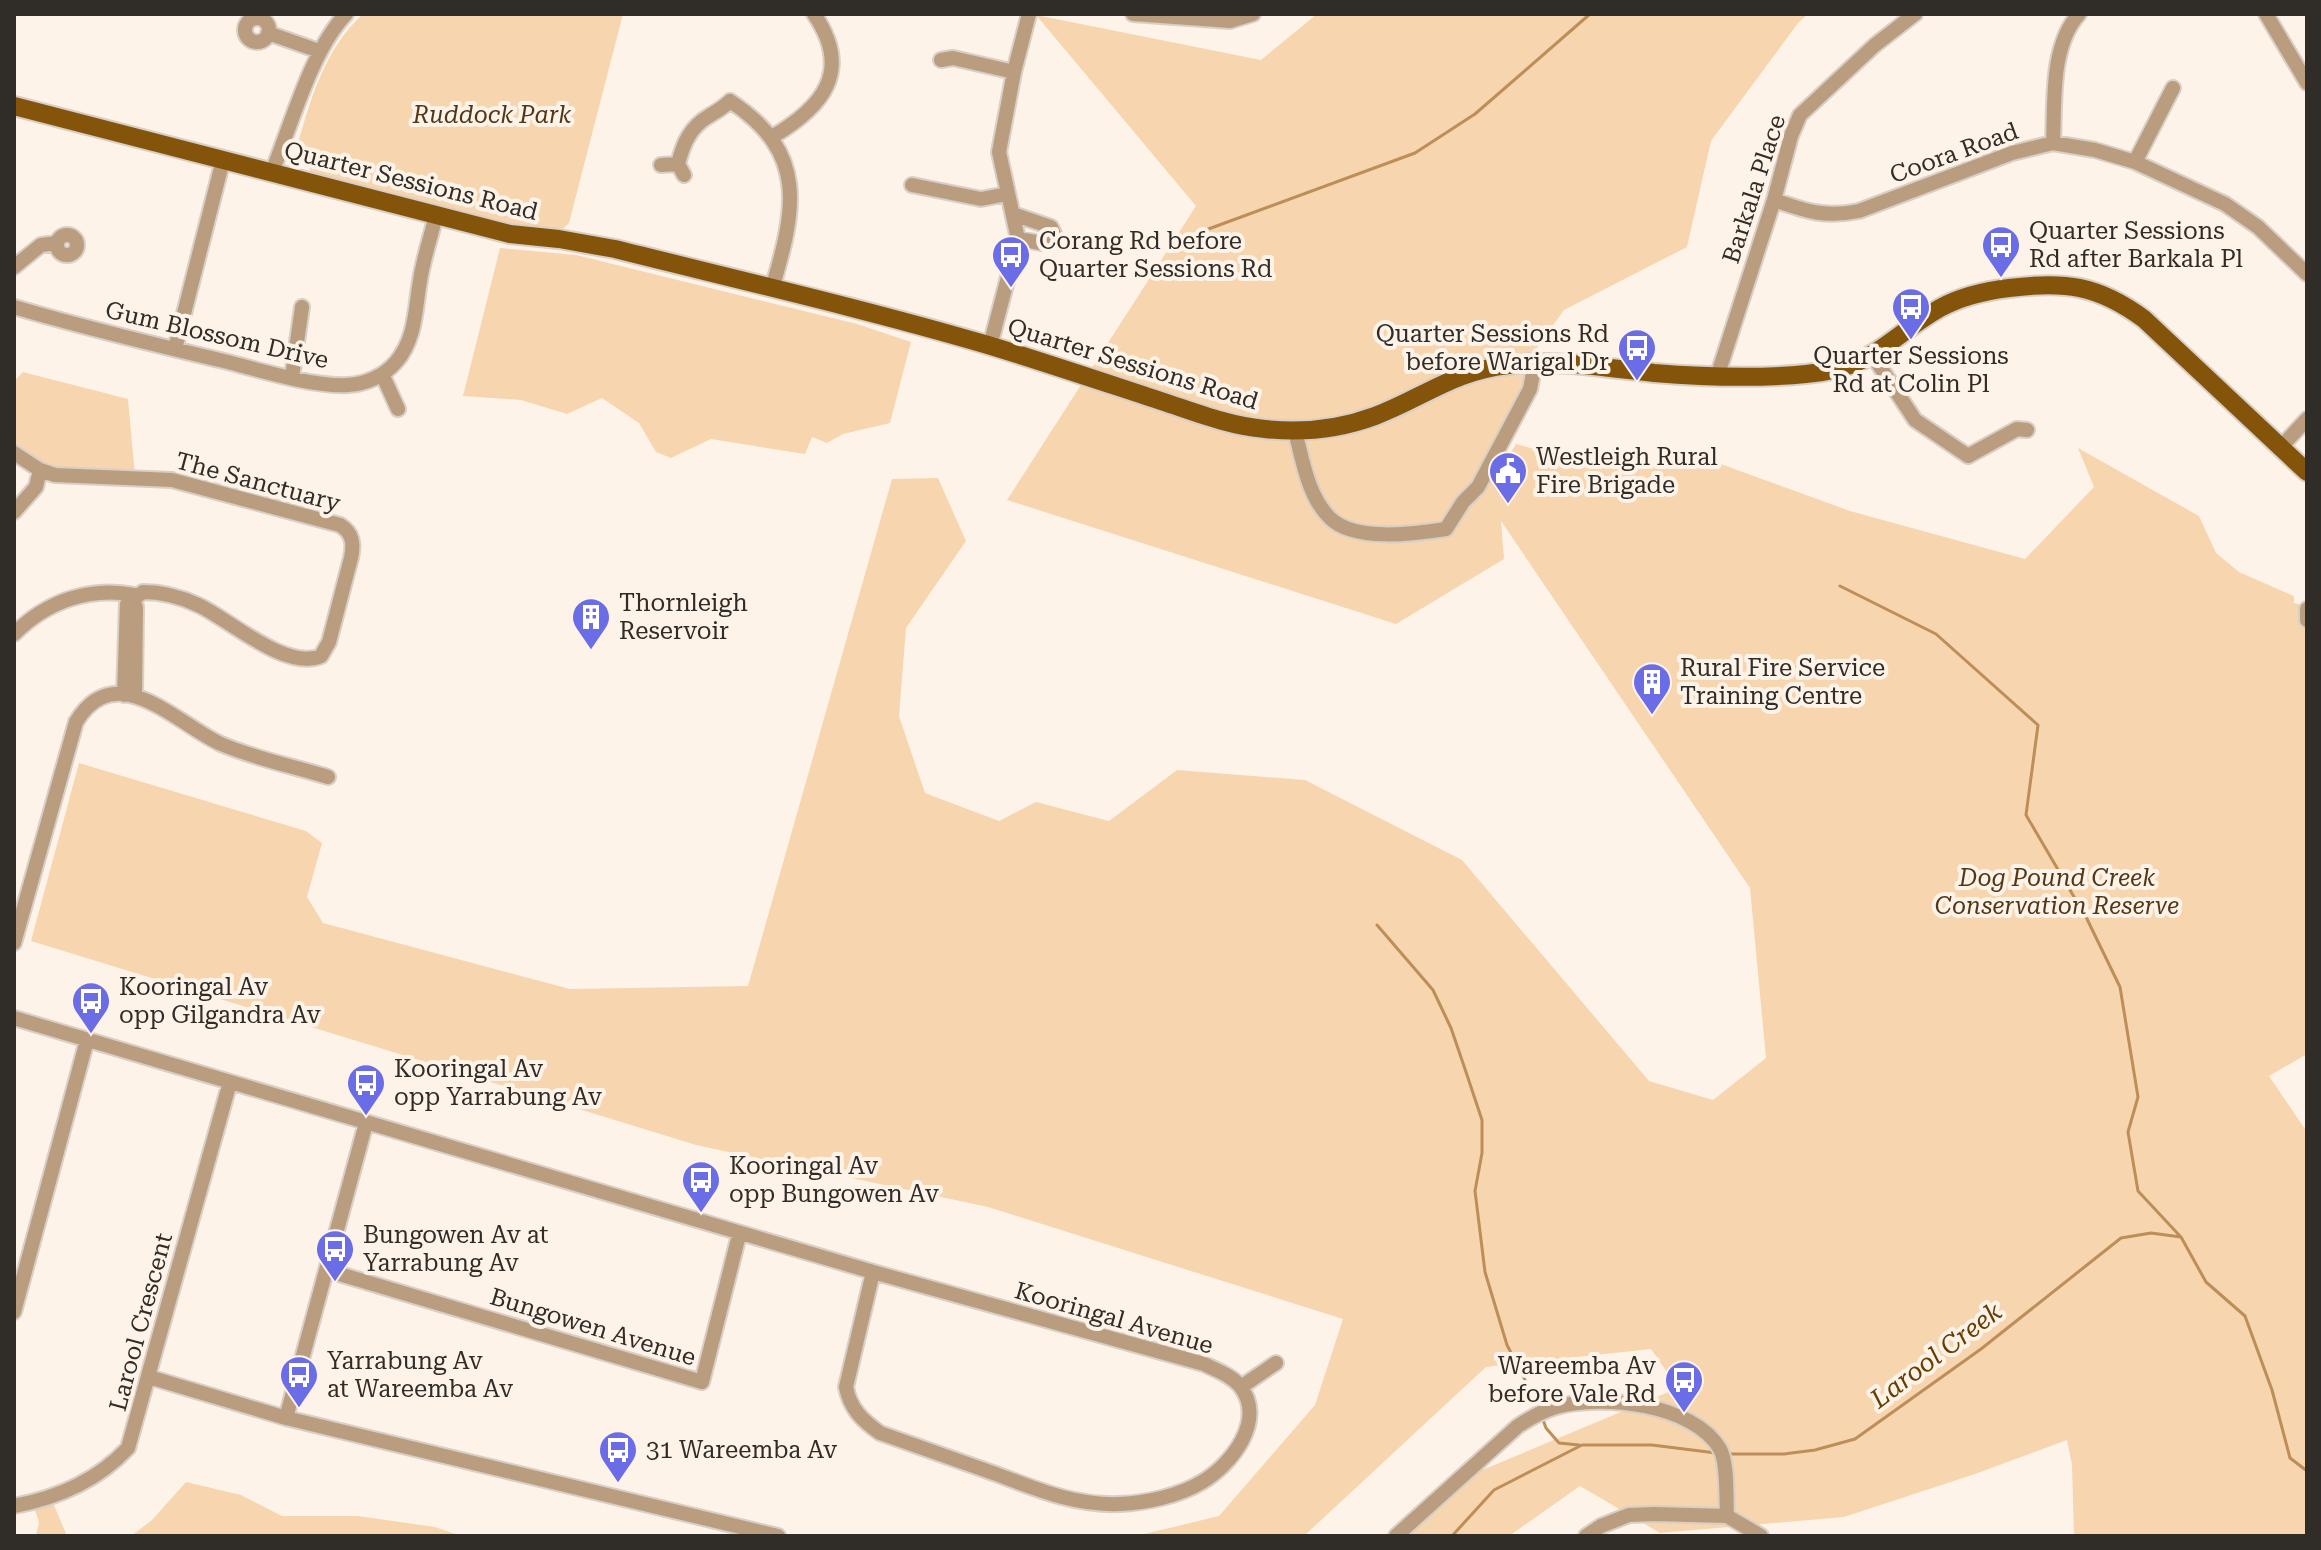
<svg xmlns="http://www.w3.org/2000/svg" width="2321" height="1550" font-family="'Roboto Serif',serif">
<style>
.green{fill:#f7d5af}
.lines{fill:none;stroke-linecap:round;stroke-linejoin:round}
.stream{stroke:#bd8e57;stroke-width:3}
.minor-casing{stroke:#d8cfc6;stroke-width:18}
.major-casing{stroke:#d8cfc6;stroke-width:22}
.minor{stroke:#ba9d7f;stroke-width:14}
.major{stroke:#85540b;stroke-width:18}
.labels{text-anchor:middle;stroke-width:8;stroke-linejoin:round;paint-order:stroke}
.park-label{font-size:24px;font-style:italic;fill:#523717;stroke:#fdf3e9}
.street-label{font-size:24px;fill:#302c27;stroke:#fdf3e9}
.poi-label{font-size:24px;fill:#302c27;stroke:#fdf3e9;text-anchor:start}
.water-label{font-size:26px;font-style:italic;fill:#683e00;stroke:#fdf3e9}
</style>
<rect width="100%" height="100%" fill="#fdf3e9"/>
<path class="green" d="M 363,14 L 623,14 L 569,223 L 564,228 L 517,228 L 311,172 L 298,143 C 312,95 325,49 363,14 Z
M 1317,14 L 1808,14 L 1798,23 L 1711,141 L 1687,247 L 1564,310 L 1538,346 L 1536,358 L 1540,370 L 1496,477 L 1516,444 L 1553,454 L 1556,448 L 1669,466 L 1704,458 L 1850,511 L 2025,559 L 2094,487 L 2078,448 L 2199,516 L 2216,553 L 2239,572 L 2294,596 L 2294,603 L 2304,605 L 2303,616 L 2307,633 L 2307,1054 L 2269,1076 L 2307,1132 L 2307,1536 L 2074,1536 L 2072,1465 L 2067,1440 L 1975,1474 L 1844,1517 L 1660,1533 L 1580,1486 L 1509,1536 L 1387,1536 L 1449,1484 L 1678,1388 L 1651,1349 L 1486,1367 L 1304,1536 L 1136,1536 L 1219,1516 L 1315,1405 L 1343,1319 L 988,1207 L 696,1145 L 31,941 L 79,763 L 306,831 L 322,843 L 307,897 L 323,923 L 570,989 L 748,986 L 892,479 L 938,478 L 966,541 L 906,628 L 899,716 L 925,793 L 999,821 L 1036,802 L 1109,821 L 1177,770 L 1305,780 L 1462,860 L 1649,1081 L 1713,1100 L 1766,1058 L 1750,888 L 1501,521 L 1504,559 L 1396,624 L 1007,500 L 1196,206 L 1036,15 L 1261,60 Z
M 500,248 L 576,255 L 857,324 L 911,342 L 890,423 L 843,434 L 827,443 L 812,437 L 805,454 L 711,439 L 671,458 L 656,452 L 639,423 L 602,398 L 567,414 L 521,400 L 463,396 Z
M 23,372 L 128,399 L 135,475 L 50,470 L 14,448 L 14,381 Z
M 186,1482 L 241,1495 L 282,1516 L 358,1516 L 435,1527 L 461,1536 L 131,1536 L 152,1520 Z
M 51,1498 L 67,1536 L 36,1536 L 39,1522 L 32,1502 Z"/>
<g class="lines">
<path class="stream" d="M 1203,231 L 1415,153 L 1475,114 L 1590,14
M 1840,586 L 1936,634 L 2038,725 L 2026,815 L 2087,919 L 2120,987 L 2138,1097 L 2128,1132 L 2138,1191 L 2180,1236
M 1377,925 L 1433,990 L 1451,1028 L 1465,1069 L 1482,1120 L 1482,1153 L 1475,1191 L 1485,1272 L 1507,1345 L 1539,1407
M 1542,1417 L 1546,1428 L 1559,1443 L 1579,1445
M 1728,1454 L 1784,1454 L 1815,1450 L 1855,1439 L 1981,1349 L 2121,1238 L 2151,1233 L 2181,1237 L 2206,1282 L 2245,1316 L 2272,1390 L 2290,1458 L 2307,1471
M 181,1536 L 221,1536
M 1452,1536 L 1494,1490 L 1582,1445 L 1652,1445 L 1716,1453"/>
<g class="minor-casing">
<path id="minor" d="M 1133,14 L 1230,21 L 1253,14
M 2266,14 L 2307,83
M245 30a12 12 0 1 1 24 0a12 12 0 1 1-24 0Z
M 268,33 L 319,51
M 941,60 L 953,58 L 1014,72
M 772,137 C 823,107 853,71 814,14
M 2053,143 C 2055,103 2050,46 2079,14
M 2135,162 L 2173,88
M 661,165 L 678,164
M 272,172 C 292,123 311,51 346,14
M 684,175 L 678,164 C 683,144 690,127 709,116 C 717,111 723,108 730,101 C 809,153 795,210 772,289
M 912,185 L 981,199 L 1007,194
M 1774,200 C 1806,211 1824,218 1859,211 L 2012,153 L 2053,143 L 2095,150 L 2135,162 L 2225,204 L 2258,227 L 2307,274
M 1013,214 L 1051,227 L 1054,234 L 1049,242 L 1041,243 L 1018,239
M57 245a10 10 0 1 1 20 0a10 10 0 1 1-20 0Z
M 14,267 L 41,245 L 57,243
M 14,307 C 85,328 156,345 228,362 C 262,371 314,387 348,385 C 366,384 384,376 396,362 C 416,339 415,309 420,281 C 423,259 431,237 436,215
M 990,346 L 1018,239 L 999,152 L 1014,72 L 1029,14
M 175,349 L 223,160
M 1873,356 L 1915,420 L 1968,456 L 2017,429 L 2027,430
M 382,374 L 398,409
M 292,377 L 302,307
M 1717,377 L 1774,200 L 1791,136 L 1800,115 L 1875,45 L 1915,14
M 1295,431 C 1302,458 1308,497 1330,518 C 1354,542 1415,534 1446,529 L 1463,502 L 1478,487 L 1530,389 L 1535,363
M 2281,447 L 2307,419
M 14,453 L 40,470 L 55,475 L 172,480 L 340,525 C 353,533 354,544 351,558 L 329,642 L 321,656 C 285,671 229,619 198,605 C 181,597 162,592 143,592 L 127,604 L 124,695
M 14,512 L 36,487 L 40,470
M 2307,609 L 2307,620
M 14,634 C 47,601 90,586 135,595
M 135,696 L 136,607
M 14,943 L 76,722 C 116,656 177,724 221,744 C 256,759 293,766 328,777
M 14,1018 L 873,1272 L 846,1387 C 850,1409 863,1421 880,1433 C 919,1447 957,1460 996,1474 C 1036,1489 1075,1506 1120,1504 C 1146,1503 1179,1496 1202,1482 C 1231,1465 1267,1420 1240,1386 C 1231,1375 1216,1370 1204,1364 L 873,1272
M 326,1270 L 702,1382 L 739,1235
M 14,1312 L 87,1040
M 149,1377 L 286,1418 L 778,1536
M 1241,1387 L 1276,1363
M 286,1418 L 366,1123
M 14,1506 C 57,1498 98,1480 128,1448 L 230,1082
M 1396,1536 L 1518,1426 C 1530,1418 1542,1411 1556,1407 C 1602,1394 1694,1404 1720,1449 C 1728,1463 1726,1499 1727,1516
M 1586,1536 L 1601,1526 L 1629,1515 L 1654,1514 L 1727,1516 L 1761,1536"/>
</g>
<g class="major-casing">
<path id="major" d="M 14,106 L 510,234 L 559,239 L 615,249 C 739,280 865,309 988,345 C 1047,363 1106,383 1164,402 C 1197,413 1230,426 1265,429 C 1302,433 1340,429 1375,416 C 1425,397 1453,371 1509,365 C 1557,359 1606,368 1654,373 C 1704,377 1755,379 1806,374 C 1875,368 1886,339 1940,308 C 1962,296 1984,291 2009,288 C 2065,281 2098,285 2144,319 L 2307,472"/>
</g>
<use href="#minor" class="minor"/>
<use href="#major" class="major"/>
</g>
<defs>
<g id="bus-pin" transform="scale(2)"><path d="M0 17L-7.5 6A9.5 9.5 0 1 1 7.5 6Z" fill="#6b6de6" stroke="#fdf3e9"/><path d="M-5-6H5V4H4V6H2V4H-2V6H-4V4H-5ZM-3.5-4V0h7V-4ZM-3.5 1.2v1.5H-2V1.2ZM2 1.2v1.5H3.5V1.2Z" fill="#fff"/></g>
<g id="civic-pin" transform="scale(2)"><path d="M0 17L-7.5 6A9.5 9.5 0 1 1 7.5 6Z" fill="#6b6de6" stroke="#fdf3e9"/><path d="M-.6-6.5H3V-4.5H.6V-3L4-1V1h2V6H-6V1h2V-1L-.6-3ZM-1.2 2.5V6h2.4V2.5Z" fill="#fff"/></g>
<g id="building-pin" transform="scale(2)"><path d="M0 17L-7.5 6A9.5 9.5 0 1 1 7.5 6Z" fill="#6b6de6" stroke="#fdf3e9"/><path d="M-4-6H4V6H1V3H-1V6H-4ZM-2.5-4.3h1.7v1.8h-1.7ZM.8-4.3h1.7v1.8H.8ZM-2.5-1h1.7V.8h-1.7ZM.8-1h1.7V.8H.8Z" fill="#fff"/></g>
</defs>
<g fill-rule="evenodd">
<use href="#bus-pin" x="2001" y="245"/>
<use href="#bus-pin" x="1011" y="255"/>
<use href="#bus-pin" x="1911" y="307"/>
<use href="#bus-pin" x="1637" y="348"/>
<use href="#civic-pin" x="1508" y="471"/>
<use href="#building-pin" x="591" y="617"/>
<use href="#building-pin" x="1652" y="682"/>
<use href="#bus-pin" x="91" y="1001"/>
<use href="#bus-pin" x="366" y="1083"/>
<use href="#bus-pin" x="701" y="1180"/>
<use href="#bus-pin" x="335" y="1249"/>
<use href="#bus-pin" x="299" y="1375"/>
<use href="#bus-pin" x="1684" y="1380"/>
<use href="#bus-pin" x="618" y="1450"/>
</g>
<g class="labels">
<g class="park-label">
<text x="492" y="123">Ruddock Park</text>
<text x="2057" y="886">Dog Pound Creek<tspan x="2057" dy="28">Conservation Reserve</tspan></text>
</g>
<g class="street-label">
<text transform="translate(1954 153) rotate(-20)" y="8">Coora Road</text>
<text transform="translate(411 181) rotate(14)" y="8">Quarter Sessions Road</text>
<text transform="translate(1754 189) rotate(-72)" y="8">Barkala Place</text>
<text transform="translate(217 335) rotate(13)" y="8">Gum Blossom Drive</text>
<text transform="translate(1133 364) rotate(17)" y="8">Quarter Sessions Road</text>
<text transform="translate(258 482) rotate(15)" y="8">The Sanctuary</text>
<text transform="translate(1114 1318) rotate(16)" y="8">Kooringal Avenue</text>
<text transform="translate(141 1322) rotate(-75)" y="8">Larool Crescent</text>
<text transform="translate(593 1327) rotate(17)" y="8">Bungowen Avenue</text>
</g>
<g class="poi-label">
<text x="2029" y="239">Quarter Sessions<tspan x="2029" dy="28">Rd after Barkala Pl</tspan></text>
<text x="1039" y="249">Corang Rd before<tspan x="1039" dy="28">Quarter Sessions Rd</tspan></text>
<text x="1609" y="342" text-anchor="end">Quarter Sessions Rd<tspan x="1609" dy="28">before Warigal Dr</tspan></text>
<text x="1911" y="364" text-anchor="middle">Quarter Sessions<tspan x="1911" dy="28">Rd at Colin Pl</tspan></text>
<text x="1536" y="465">Westleigh Rural<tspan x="1536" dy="28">Fire Brigade</tspan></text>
<text x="619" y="611">Thornleigh<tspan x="619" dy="28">Reservoir</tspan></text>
<text x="1680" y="676">Rural Fire Service<tspan x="1680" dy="28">Training Centre</tspan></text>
<text x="119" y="995">Kooringal Av<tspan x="119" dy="28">opp Gilgandra Av</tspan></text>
<text x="394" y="1077">Kooringal Av<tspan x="394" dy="28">opp Yarrabung Av</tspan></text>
<text x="729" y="1174">Kooringal Av<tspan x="729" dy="28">opp Bungowen Av</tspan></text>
<text x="363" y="1243">Bungowen Av at<tspan x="363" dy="28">Yarrabung Av</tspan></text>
<text x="327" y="1369">Yarrabung Av<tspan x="327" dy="28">at Wareemba Av</tspan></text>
<text x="1656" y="1374" text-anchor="end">Wareemba Av<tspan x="1656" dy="28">before Vale Rd</tspan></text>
<text x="646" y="1458">31 Wareemba Av</text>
</g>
<g class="water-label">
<text transform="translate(1936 1355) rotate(-37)" y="9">Larool Creek</text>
</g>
</g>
<rect width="2321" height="1550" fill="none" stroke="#302c27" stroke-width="32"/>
</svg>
